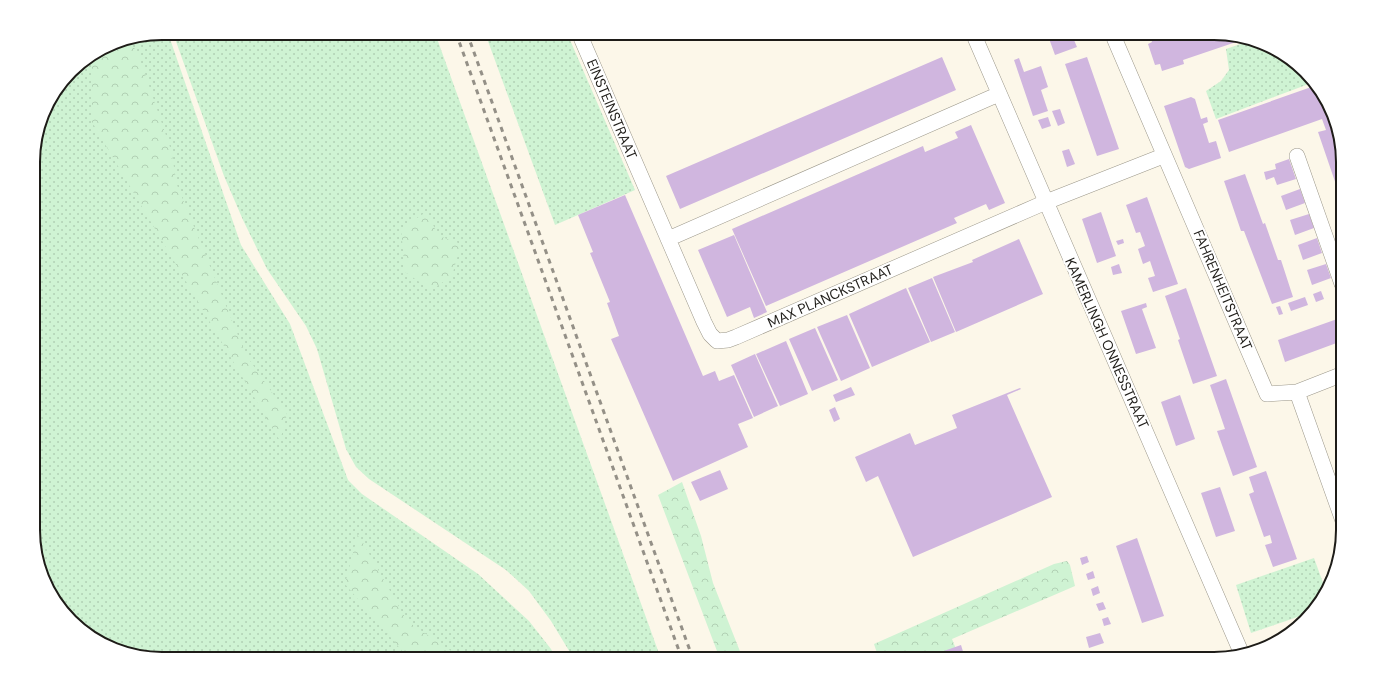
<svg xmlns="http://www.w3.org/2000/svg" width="1376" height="692" font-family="'DM Sans',sans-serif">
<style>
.grass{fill:url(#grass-dots)}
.forest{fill:url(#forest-crowns)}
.building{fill:#d0b6df}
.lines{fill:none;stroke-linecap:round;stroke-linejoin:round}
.minor-casing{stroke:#9c988b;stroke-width:16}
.minor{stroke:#fff;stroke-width:15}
.rail{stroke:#949087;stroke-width:3;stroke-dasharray:5 5;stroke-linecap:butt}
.labels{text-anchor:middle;stroke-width:4;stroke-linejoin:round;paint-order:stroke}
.street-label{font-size:14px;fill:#1e1c18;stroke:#fff}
.rim{fill:none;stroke:#1e1c18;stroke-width:2}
</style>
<defs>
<pattern id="grass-dots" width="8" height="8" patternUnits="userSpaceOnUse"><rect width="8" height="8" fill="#cff3d3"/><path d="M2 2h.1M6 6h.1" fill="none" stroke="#b1d0b4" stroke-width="1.8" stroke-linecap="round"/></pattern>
<pattern id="forest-crowns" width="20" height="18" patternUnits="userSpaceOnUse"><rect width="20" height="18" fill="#cff3d3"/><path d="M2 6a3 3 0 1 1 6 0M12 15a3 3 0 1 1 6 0" fill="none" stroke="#b1d0b4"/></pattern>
</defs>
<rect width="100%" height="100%" fill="#fcf7e9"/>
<path class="grass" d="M 162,33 L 168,33 L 241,245 L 290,324 L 348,480 L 362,494 L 478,574 L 529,621 L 551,649 L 556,659 L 162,659 L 105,646 L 60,608 L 34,547 L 33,154 L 46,105 L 77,65 L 113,43 Z
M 173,33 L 435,33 L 661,659 L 574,659 L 551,621 L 529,591 L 506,570 L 369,479 L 356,467 L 346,449 L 317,349 L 306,326 L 267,269 L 243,220 L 224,176 Z
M 485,33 L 567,33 L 635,190 L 555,225 Z
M 1249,41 L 1271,46 L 1314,82 L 1216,119 L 1206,91 L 1221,81 L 1229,70 L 1226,49 Z
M 1314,558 L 1326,591 L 1306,614 L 1251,633 L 1236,585 Z"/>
<path class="forest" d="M 127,40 L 137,51 L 171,150 L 177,185 L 246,355 L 287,414 L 280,441 L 92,122 L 92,56 L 113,43 Z
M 426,212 L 439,236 L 461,244 L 452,276 L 431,290 L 405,272 L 401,229 Z
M 682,482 L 701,536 L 713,583 L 743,659 L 720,659 L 658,495 Z
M 358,534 L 407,621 L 463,659 L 409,659 L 345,584 Z
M 1067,561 L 1070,565 L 1075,586 L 952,639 L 960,659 L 879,659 L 874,644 L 1054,564 Z"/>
<path class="building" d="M 1018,33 L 1026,33 L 1028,37 L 1020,40 Z
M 1047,33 L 1071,33 L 1077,47 L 1055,55 Z
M 1141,33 L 1214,33 L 1242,40 L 1183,60 L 1184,64 L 1162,71 L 1160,64 L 1155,65 L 1148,44 L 1152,42 L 1151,38 L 1144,40 Z
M 942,57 L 956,90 L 680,209 L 666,176 Z
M 1087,57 L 1119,149 L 1097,156 L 1065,64 Z
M 1019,58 L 1024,72 L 1041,66 L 1048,87 L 1041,90 L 1048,111 L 1033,116 L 1014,60 Z
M 1317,85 L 1326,112 L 1328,111 L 1342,146 L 1342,202 L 1318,132 L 1326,130 L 1322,119 L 1229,152 L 1218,120 Z
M 1191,97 L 1195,99 L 1201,119 L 1207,117 L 1208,122 L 1203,124 L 1209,143 L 1216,141 L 1221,158 L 1189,169 L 1185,167 L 1164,106 Z
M 1060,109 L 1065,123 L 1058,126 L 1052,111 Z
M 1048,117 L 1051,126 L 1042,129 L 1038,120 Z
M 971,125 L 1005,203 L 989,210 L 986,204 L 954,218 L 957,223 L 766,306 L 732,229 L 923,146 L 925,152 L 958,138 L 955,132 Z
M 1069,149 L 1075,164 L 1067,167 L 1062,151 Z
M 1289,159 L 1296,179 L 1277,185 L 1274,177 L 1266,180 L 1264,172 L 1276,169 L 1275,164 Z
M 1245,174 L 1263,224 L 1265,223 L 1278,260 L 1281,260 L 1293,297 L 1272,304 L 1244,231 L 1241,231 L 1224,181 Z
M 1300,189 L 1305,203 L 1286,210 L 1281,196 Z
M 625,195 L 703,376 L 715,371 L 719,381 L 734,375 L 753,418 L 738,424 L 748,447 L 673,481 L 611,339 L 619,336 L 607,303 L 610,302 L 590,253 L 593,252 L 578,215 Z
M 1147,197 L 1178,284 L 1153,292 L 1148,278 L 1155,276 L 1150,261 L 1143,264 L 1138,249 L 1145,246 L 1140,232 L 1136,233 L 1126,205 Z
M 1101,212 L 1116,256 L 1097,263 L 1082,219 Z
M 1309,214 L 1314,228 L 1295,235 L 1290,220 Z
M 734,235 L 767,312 L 754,318 L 750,307 L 727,317 L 698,250 Z
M 1317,238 L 1322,253 L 1303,260 L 1298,245 Z
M 1019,239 L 1043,294 L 956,332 L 933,277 L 973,262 L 972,260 Z
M 1123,239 L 1124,243 L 1118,245 L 1116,241 Z
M 1119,264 L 1122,273 L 1113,275 L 1111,267 Z
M 1326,264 L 1331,278 L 1312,285 L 1307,270 Z
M 932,278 L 955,332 L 931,342 L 908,288 Z
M 906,288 L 930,342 L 872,367 L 849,314 Z
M 1186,288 L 1217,376 L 1193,384 L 1178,340 L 1180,339 L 1165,296 Z
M 1321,291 L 1324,299 L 1316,302 L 1313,294 Z
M 1305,297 L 1308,305 L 1291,311 L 1288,303 Z
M 1146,303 L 1147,307 L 1142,309 L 1156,348 L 1136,354 L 1121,311 Z
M 1280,306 L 1283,314 L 1279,315 L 1276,307 Z
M 847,315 L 870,368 L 841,381 L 817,327 Z
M 1340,318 L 1342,324 L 1342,341 L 1285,362 L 1278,340 Z
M 815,328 L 838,380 L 812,391 L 789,339 Z
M 786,341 L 808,394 L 780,406 L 756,354 Z
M 755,354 L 778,406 L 754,417 L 731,365 Z
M 1226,379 L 1257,467 L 1233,476 L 1217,431 L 1225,429 L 1210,385 Z
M 851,387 L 855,395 L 836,402 L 833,395 Z
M 1020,388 L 1021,389 L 1007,395 L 1052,497 L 913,557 L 878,476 L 866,482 L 855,457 L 910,433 L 915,445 L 957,428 L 952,415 Z
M 1180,395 L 1195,439 L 1176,446 L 1161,402 Z
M 1343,398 L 1343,415 L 1342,415 L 1337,400 Z
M 835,407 L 840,419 L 834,422 L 829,410 Z
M 720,470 L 728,489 L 700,501 L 691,482 Z
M 1266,471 L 1297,559 L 1273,567 L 1265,545 L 1272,543 L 1270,535 L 1264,537 L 1249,494 L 1254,492 L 1249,477 Z
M 1220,487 L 1235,531 L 1216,537 L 1201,493 Z
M 1137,538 L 1164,616 L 1142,623 L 1116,546 Z
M 1087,556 L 1089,562 L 1082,565 L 1080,558 Z
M 1093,571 L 1095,578 L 1088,580 L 1086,574 Z
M 1098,586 L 1100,593 L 1093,596 L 1091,589 Z
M 1103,602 L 1106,609 L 1099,611 L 1096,604 Z
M 1108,617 L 1111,624 L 1104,626 L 1102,619 Z
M 1100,633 L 1104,643 L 1089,648 L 1086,637 Z
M 961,645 L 965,658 L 921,659 Z
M 1160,654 L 1161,659 L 1148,659 Z
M 853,655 L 855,659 L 842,659 Z"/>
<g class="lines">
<g class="minor-casing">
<path id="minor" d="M 579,33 L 704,322 L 710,334 L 717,341 L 728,340 L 736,337 L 1046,202 L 1163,156
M 973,33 L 1241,652
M 1112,33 L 1267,394 L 1297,392 L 1343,521
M 1297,156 L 1342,284
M 668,239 L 999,94
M 1297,392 L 1343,374"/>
</g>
<use href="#minor" class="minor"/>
<path class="rail" d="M 456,33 L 682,659
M 467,33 L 693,659"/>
</g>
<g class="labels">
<g class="street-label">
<text transform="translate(612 109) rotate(67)" y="5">EINSTEINSTRAAT</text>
<text transform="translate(1223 290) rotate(67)" y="5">FAHRENHEITSTRAAT</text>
<text transform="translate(830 296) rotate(-24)" y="5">MAX PLANCKSTRAAT</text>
<text transform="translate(1107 343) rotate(66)" y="5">KAMERLINGH ONNESSTRAAT</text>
</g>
</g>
<path d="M0 0H1376V692H0ZM162 40H1214A122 122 0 0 1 1336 162V530A122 122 0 0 1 1214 652H162A122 122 0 0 1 40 530V162A122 122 0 0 1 162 40Z" fill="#fff" fill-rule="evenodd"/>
<path class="rim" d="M162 40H1214A122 122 0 0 1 1336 162V530A122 122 0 0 1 1214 652H162A122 122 0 0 1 40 530V162A122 122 0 0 1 162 40Z"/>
</svg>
